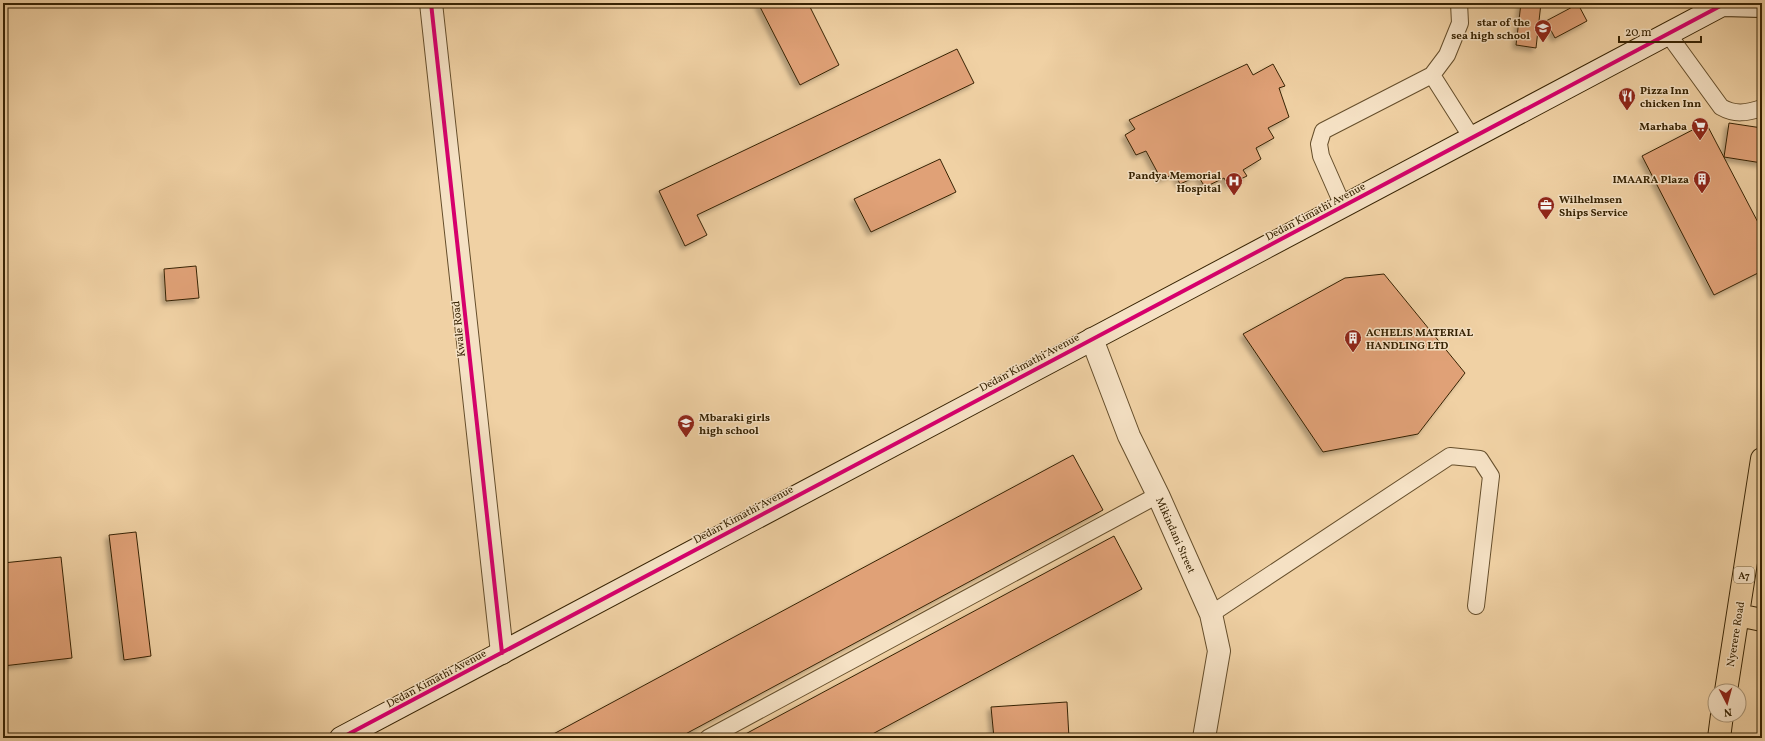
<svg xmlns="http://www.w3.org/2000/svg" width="1765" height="741" font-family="Vollkorn,serif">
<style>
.building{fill:#e0a177;stroke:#372303;filter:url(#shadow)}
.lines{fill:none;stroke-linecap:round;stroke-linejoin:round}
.lane-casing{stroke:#654e2b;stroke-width:18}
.street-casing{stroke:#654e2b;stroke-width:24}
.secondary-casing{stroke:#372303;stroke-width:24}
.highway-casing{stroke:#372303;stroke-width:24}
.lane{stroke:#f5e1c4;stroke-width:16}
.street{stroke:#f5e1c4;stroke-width:22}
.secondary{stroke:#f5e1c4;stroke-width:22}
.highway{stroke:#f0d1a4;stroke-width:22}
.cycleway-casing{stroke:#f5e1c4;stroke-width:6}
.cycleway{stroke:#d6006c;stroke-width:4}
.labels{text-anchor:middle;stroke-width:3;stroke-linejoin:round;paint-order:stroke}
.shield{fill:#f5e1c4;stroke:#705c3d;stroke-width:1}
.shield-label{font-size:10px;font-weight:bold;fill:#372303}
.poi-label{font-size:11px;font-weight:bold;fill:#372303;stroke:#f5e1c4;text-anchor:end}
.street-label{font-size:11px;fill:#372303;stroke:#f5e1c4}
</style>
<defs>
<filter id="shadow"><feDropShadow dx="-3.5" dy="3.5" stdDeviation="2" flood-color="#0004"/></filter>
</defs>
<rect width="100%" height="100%" fill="#f0d1a4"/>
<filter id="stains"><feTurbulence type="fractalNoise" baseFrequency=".005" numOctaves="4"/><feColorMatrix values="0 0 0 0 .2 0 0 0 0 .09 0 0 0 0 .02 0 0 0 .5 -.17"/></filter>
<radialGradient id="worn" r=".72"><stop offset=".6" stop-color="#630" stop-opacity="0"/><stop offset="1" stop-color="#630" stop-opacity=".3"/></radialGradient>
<path class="building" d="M 758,3 L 808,3 L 839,65 L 800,85 Z
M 1521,3 L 1541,3 L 1536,48 L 1516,45 Z
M 1578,4 L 1587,21 L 1555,38 L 1546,21 Z
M 957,49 L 974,83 L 697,215 L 707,235 L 685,246 L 659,191 Z
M 1247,64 L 1253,75 L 1273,64 L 1285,86 L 1279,88 L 1289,117 L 1268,128 L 1274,138 L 1256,148 L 1261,159 L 1243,170 L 1247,176 L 1228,185 L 1224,178 L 1205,187 L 1198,176 L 1180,184 L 1175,174 L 1161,179 L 1146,151 L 1136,155 L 1125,135 L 1135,129 L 1129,120 Z
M 1706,123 L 1762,230 L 1762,271 L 1714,295 L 1642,156 Z
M 1729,123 L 1762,128 L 1762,163 L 1724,157 Z
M 940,159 L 956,192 L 871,232 L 854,199 Z
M 196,266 L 199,298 L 166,301 L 164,269 Z
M 1384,274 L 1465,373 L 1418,434 L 1323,452 L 1243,334 L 1345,278 Z
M 1073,455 L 1103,510 L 678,738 L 546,738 Z
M 136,532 L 151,656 L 124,660 L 109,535 Z
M 1114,536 L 1142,589 L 865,738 L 738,738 Z
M 61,557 L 72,658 L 3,666 L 3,563 Z
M 1067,702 L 1069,738 L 994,738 L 991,707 Z"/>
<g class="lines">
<g class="lane-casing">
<path id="lane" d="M 1668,34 L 1721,107 C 1735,115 1746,113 1762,108
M 1432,75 L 1472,138
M 1343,206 L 1321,156 L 1319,144 L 1323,131 L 1432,75 L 1447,55 L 1460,23 L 1459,3
M 1211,614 L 1450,456 L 1480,459 L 1491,476 L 1476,606
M 708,738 L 1158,495"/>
</g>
<g class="street-casing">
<path id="street" d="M 431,3 L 502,653
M 1092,339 L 1129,436 L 1158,495 L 1211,614 L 1219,651 L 1204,738"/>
</g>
<g class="secondary-casing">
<path id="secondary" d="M 1722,5 L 1762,6
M 341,738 L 1726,3"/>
</g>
<g class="highway-casing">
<path id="highway" d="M 1738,615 L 1762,620
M 1726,691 L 1762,459
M 1719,738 L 1722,715"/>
</g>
<use href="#lane" class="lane"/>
<use href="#street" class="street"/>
<use href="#secondary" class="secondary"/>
<use href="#highway" class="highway"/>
<g class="cycleway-casing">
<path id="cycleway" d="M 431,3 L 502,653
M 341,738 L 1726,3"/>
</g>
<use href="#cycleway" class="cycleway"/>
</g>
<defs>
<g id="school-pin" transform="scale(0.9)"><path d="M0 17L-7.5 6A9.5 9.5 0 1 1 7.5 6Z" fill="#8f2418" stroke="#f5e1c4"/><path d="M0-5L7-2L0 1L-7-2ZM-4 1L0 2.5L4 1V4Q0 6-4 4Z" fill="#fff"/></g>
<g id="restaurant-pin" transform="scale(0.9)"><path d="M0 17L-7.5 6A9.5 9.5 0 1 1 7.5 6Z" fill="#8f2418" stroke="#f5e1c4"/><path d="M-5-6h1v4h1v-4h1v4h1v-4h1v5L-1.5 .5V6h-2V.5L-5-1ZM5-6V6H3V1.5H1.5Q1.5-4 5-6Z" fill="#fff"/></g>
<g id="supermarket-pin" transform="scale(0.9)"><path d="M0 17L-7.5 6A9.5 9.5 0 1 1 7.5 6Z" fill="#8f2418" stroke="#f5e1c4"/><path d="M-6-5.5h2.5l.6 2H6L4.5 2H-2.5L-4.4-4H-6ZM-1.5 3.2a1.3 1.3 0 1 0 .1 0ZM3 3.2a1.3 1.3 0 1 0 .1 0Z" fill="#fff"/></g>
<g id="building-pin" transform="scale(0.9)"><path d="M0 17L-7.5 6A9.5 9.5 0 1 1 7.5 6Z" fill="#8f2418" stroke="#f5e1c4"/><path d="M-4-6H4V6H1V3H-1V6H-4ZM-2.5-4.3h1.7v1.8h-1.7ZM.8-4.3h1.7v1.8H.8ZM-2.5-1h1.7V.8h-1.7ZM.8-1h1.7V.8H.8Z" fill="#fff"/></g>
<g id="hospital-pin" transform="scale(0.9)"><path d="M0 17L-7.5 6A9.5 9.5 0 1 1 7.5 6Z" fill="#8f2418" stroke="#f5e1c4"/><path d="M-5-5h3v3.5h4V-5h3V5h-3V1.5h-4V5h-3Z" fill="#fff"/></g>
<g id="office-pin" transform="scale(0.9)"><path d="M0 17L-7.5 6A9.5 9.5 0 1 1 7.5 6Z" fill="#8f2418" stroke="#f5e1c4"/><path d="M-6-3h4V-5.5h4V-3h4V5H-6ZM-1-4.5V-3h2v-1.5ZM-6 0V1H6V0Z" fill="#fff"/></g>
</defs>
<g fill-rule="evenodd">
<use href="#school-pin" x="1543" y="28"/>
<use href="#restaurant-pin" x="1627" y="96"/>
<use href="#supermarket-pin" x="1700" y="126"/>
<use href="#building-pin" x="1702" y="179"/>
<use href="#hospital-pin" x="1234" y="181"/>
<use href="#office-pin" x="1546" y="205"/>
<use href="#building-pin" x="1353" y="338"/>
<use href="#school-pin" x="686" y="423"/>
</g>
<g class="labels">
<rect class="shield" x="1734" y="567" width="20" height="16" rx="3"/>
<g class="shield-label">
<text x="1744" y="579">A7</text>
</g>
<g class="poi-label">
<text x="1530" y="26">star of the<tspan x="1530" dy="13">sea high school</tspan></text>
<text x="1640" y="94" text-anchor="start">Pizza Inn<tspan x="1640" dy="13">chicken Inn</tspan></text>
<text x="1687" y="130">Marhaba</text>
<text x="1221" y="179">Pandya Memorial<tspan x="1221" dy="13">Hospital</tspan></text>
<text x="1689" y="183">IMAARA Plaza</text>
<text x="1559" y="203" text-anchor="start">Wilhelmsen<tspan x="1559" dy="13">Ships Service</tspan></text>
<text x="1366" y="336" text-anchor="start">ACHELIS MATERIAL<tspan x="1366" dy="13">HANDLING LTD</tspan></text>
<text x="699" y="421" text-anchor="start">Mbaraki girls<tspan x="699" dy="13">high school</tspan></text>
</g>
<g class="street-label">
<text transform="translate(1315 211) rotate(-28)" y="4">Dedan Kimathi Avenue</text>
<text transform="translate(458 329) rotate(-96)" y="4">Kwale Road</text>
<text transform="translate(1029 362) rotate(-28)" y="4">Dedan Kimathi Avenue</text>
<text transform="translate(743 514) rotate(-28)" y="4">Dedan Kimathi Avenue</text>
<text transform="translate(1176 535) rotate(66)" y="4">Mikindani Street</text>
<text transform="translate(1735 634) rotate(-81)" y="4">Nyerere Road</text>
<text transform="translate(436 678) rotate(-28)" y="4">Dedan Kimathi Avenue</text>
</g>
</g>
<rect width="1765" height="741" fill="none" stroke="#f0d1a4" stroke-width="16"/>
<rect x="4" y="4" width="1757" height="733" fill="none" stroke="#372303" stroke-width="2"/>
<rect x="8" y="8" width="1749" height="725" fill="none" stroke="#372303"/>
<g transform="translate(1727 703) rotate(174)"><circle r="19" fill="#f5e1c4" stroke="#a99577"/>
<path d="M0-3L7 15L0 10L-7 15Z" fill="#8f2418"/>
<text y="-6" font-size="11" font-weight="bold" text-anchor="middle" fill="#372303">N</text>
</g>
<path d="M1619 36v6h82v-6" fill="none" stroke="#372303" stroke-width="2"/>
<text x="1625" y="36" font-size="12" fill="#372303" stroke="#f5e1c4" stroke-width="3" paint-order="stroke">20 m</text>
<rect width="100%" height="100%" filter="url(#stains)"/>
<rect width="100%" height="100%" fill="url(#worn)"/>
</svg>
